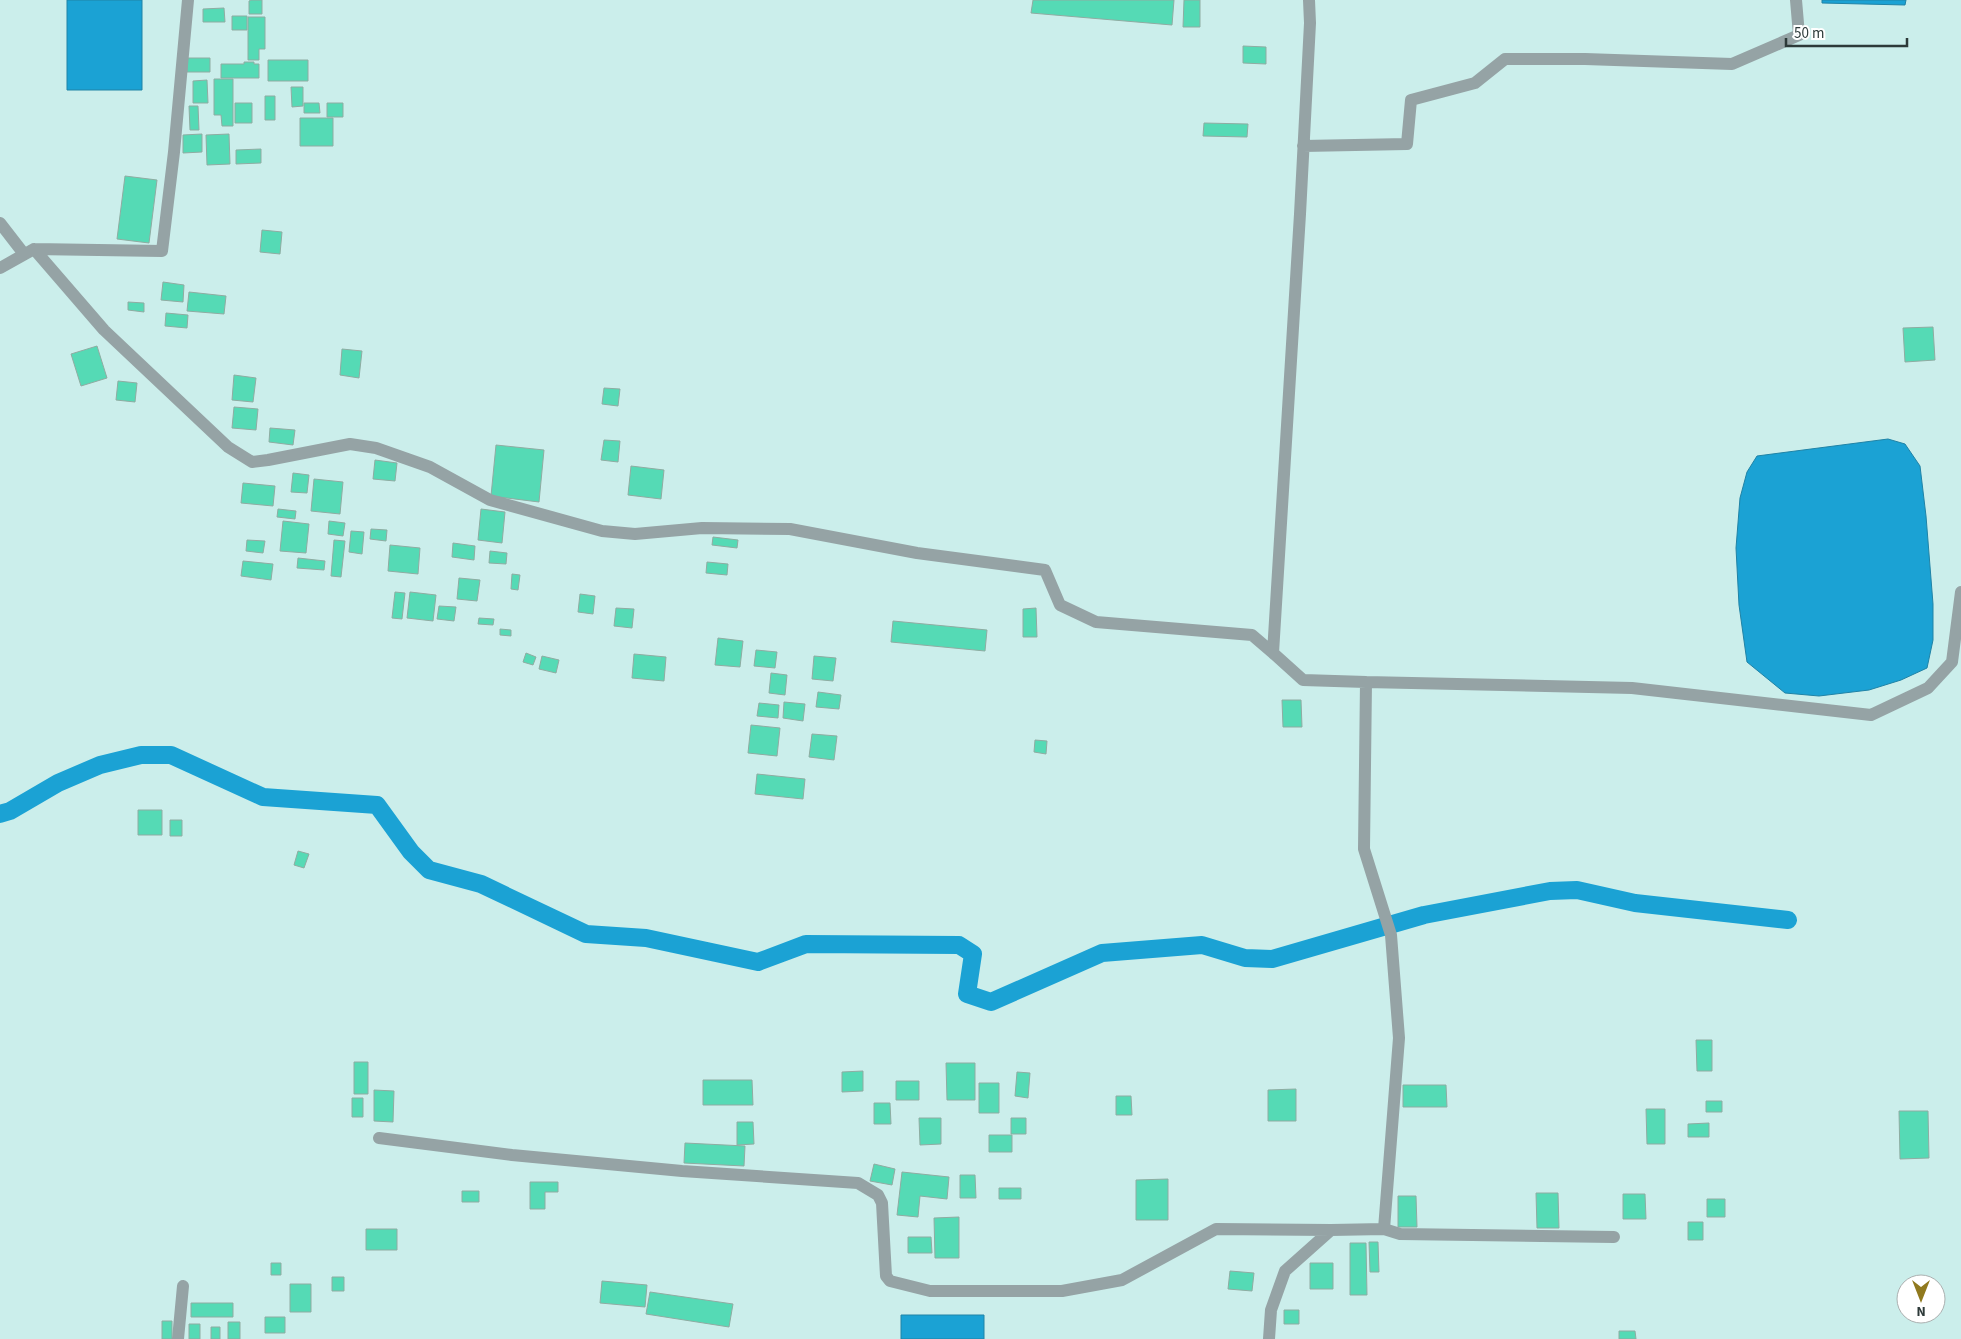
<svg xmlns="http://www.w3.org/2000/svg" width="1961" height="1339" font-family="'Source Sans 3',sans-serif">
<style>
.water{fill:#1ba2d4;stroke:#2083a6}
.lines{fill:none;stroke-linecap:round;stroke-linejoin:round}
.canal{stroke:#1ba2d4;stroke-width:18}
.building{fill:#55dab5;stroke:#8faca2}
.minor{stroke:#95a3a5;stroke-width:12}
</style>
<rect width="100%" height="100%" fill="#cbeeeb"/>
<path class="water" d="M 67,0 L 142,0 L 142,90 L 67,90 Z
M 1822,0 L 1906,0 L 1905,5 L 1822,3 Z
M 1888,439 L 1905,444 L 1920,466 L 1926,516 L 1933,604 L 1933,640 L 1927,668 L 1901,680 L 1869,690 L 1819,696 L 1785,693 L 1747,662 L 1739,605 L 1736,548 L 1740,498 L 1747,472 L 1757,456 Z
M 901,1315 L 984,1315 L 984,1339 L 901,1339 Z"/>
<g class="lines">
<path class="canal" d="M 0,814 L 10,811 L 58,783 L 100,765 L 141,755 L 171,755 L 263,797 L 377,805 L 411,852 L 429,870 L 481,884 L 586,934 L 646,938 L 758,962 L 806,944 L 959,945 L 973,954 L 967,994 L 991,1002 L 1102,953 L 1202,945 L 1245,958 L 1272,959 L 1424,915 L 1550,891 L 1577,890 L 1635,903 L 1788,920"/>
</g>
<path class="building" d="M 251,0 L 262,0 L 262,14 L 249,14 L 249,1 Z
M 1033,0 L 1174,0 L 1172,25 L 1031,13 Z
M 1184,0 L 1200,0 L 1200,27 L 1183,27 Z
M 224,8 L 225,22 L 203,22 L 203,9 Z
M 232,16 L 247,16 L 247,30 L 232,30 Z
M 248,17 L 265,17 L 265,49 L 259,49 L 259,60 L 248,60 Z
M 1243,46 L 1266,47 L 1266,64 L 1243,63 Z
M 187,58 L 210,58 L 210,72 L 187,72 Z
M 268,60 L 308,60 L 308,81 L 268,81 Z
M 244,62 L 254,62 L 254,64 L 259,64 L 259,78 L 221,78 L 221,64 L 244,64 Z
M 214,79 L 233,79 L 233,126 L 222,126 L 221,115 L 214,115 Z
M 207,80 L 208,103 L 193,103 L 193,81 Z
M 291,87 L 303,87 L 303,106 L 292,107 Z
M 265,96 L 275,96 L 275,120 L 265,120 Z
M 235,103 L 252,103 L 252,123 L 235,123 Z
M 304,103 L 319,103 L 320,113 L 304,113 Z
M 327,103 L 343,103 L 343,117 L 327,117 Z
M 189,106 L 198,106 L 199,130 L 190,130 Z
M 300,118 L 333,118 L 333,146 L 300,146 Z
M 1204,123 L 1248,124 L 1247,137 L 1203,136 Z
M 202,134 L 202,152 L 183,153 L 183,135 Z
M 229,134 L 230,164 L 207,165 L 206,135 Z
M 261,149 L 261,163 L 236,164 L 236,150 Z
M 125,176 L 157,180 L 149,243 L 117,239 Z
M 262,230 L 282,232 L 280,254 L 260,252 Z
M 163,282 L 184,285 L 183,302 L 161,300 Z
M 189,292 L 226,296 L 224,314 L 187,311 Z
M 128,302 L 144,303 L 144,312 L 128,310 Z
M 166,313 L 188,315 L 187,328 L 165,326 Z
M 1933,327 L 1935,360 L 1905,362 L 1903,328 Z
M 97,346 L 107,378 L 81,386 L 71,354 Z
M 342,349 L 362,351 L 359,378 L 340,375 Z
M 234,375 L 256,378 L 253,402 L 232,400 Z
M 118,381 L 137,383 L 135,402 L 116,400 Z
M 604,388 L 620,389 L 618,406 L 602,404 Z
M 234,407 L 258,409 L 256,430 L 232,428 Z
M 270,428 L 295,430 L 293,445 L 269,442 Z
M 604,440 L 620,441 L 618,462 L 601,460 Z
M 496,445 L 544,450 L 539,502 L 491,496 Z
M 375,460 L 397,463 L 395,481 L 373,479 Z
M 631,466 L 664,470 L 661,499 L 628,495 Z
M 293,473 L 309,475 L 307,493 L 291,492 Z
M 314,479 L 343,482 L 340,514 L 311,511 Z
M 243,483 L 275,486 L 273,506 L 241,503 Z
M 278,509 L 296,511 L 295,519 L 277,517 Z
M 481,509 L 505,512 L 502,543 L 478,540 Z
M 283,521 L 309,524 L 306,553 L 280,551 Z
M 329,521 L 345,523 L 343,536 L 328,534 Z
M 371,529 L 387,530 L 386,541 L 370,539 Z
M 351,531 L 364,532 L 362,554 L 349,552 Z
M 713,537 L 738,540 L 737,548 L 712,545 Z
M 247,540 L 265,541 L 263,553 L 246,551 Z
M 334,540 L 345,541 L 341,577 L 331,576 Z
M 453,543 L 475,546 L 474,560 L 452,557 Z
M 390,545 L 420,548 L 418,574 L 388,571 Z
M 490,551 L 507,553 L 506,564 L 489,563 Z
M 298,558 L 325,561 L 324,570 L 297,568 Z
M 243,561 L 273,564 L 271,580 L 241,576 Z
M 707,562 L 728,564 L 727,575 L 706,573 Z
M 512,574 L 520,575 L 518,590 L 511,589 Z
M 459,578 L 480,580 L 477,601 L 457,599 Z
M 395,592 L 405,593 L 402,619 L 392,618 Z
M 410,592 L 436,595 L 433,621 L 407,618 Z
M 580,594 L 595,596 L 593,614 L 578,612 Z
M 439,606 L 456,607 L 454,621 L 437,619 Z
M 616,608 L 634,609 L 632,628 L 614,626 Z
M 1036,608 L 1037,637 L 1023,637 L 1023,609 Z
M 479,618 L 494,619 L 493,625 L 478,624 Z
M 893,621 L 987,630 L 985,651 L 891,642 Z
M 500,629 L 511,630 L 511,636 L 500,635 Z
M 718,638 L 743,641 L 740,667 L 715,665 Z
M 756,650 L 777,652 L 775,668 L 754,666 Z
M 526,653 L 536,657 L 533,665 L 523,662 Z
M 634,654 L 666,657 L 664,681 L 632,678 Z
M 542,656 L 559,660 L 556,673 L 539,669 Z
M 814,656 L 836,658 L 833,681 L 812,679 Z
M 771,673 L 787,675 L 785,695 L 769,693 Z
M 818,692 L 841,695 L 839,709 L 816,707 Z
M 1282,700 L 1301,700 L 1302,727 L 1283,727 Z
M 784,702 L 805,704 L 803,721 L 783,718 Z
M 759,703 L 779,705 L 778,718 L 757,716 Z
M 751,725 L 780,728 L 777,756 L 748,753 Z
M 812,734 L 837,736 L 834,760 L 809,757 Z
M 1035,740 L 1047,741 L 1046,754 L 1034,752 Z
M 757,774 L 805,779 L 803,799 L 755,794 Z
M 138,810 L 162,810 L 162,835 L 138,835 Z
M 170,820 L 182,820 L 182,836 L 170,836 Z
M 298,851 L 309,854 L 304,868 L 294,865 Z
M 1696,1040 L 1712,1040 L 1712,1071 L 1697,1071 Z
M 354,1062 L 368,1062 L 368,1094 L 354,1094 Z
M 946,1063 L 975,1063 L 975,1100 L 947,1100 Z
M 863,1071 L 863,1091 L 842,1092 L 842,1072 Z
M 1017,1072 L 1030,1073 L 1028,1098 L 1015,1096 Z
M 703,1080 L 752,1080 L 753,1105 L 703,1105 Z
M 896,1081 L 919,1081 L 919,1100 L 896,1100 Z
M 979,1083 L 999,1083 L 999,1113 L 979,1113 Z
M 1403,1085 L 1446,1085 L 1447,1107 L 1403,1107 Z
M 1296,1089 L 1296,1121 L 1268,1121 L 1268,1090 Z
M 374,1090 L 394,1091 L 393,1122 L 374,1121 Z
M 1116,1096 L 1131,1096 L 1132,1115 L 1116,1115 Z
M 352,1098 L 363,1098 L 363,1117 L 352,1117 Z
M 1706,1101 L 1722,1101 L 1722,1112 L 1706,1112 Z
M 874,1103 L 890,1103 L 891,1124 L 874,1124 Z
M 1646,1109 L 1665,1109 L 1665,1144 L 1647,1144 Z
M 1899,1111 L 1928,1111 L 1929,1158 L 1900,1159 Z
M 919,1118 L 941,1118 L 941,1144 L 920,1145 Z
M 1011,1118 L 1026,1118 L 1026,1134 L 1011,1134 Z
M 737,1122 L 753,1122 L 754,1144 L 737,1145 Z
M 1709,1123 L 1709,1137 L 1688,1137 L 1688,1124 Z
M 989,1135 L 1012,1135 L 1012,1152 L 989,1152 Z
M 685,1143 L 745,1146 L 744,1166 L 684,1163 Z
M 874,1164 L 895,1169 L 892,1185 L 870,1181 Z
M 902,1172 L 949,1177 L 947,1199 L 920,1196 L 918,1217 L 897,1215 Z
M 960,1175 L 975,1175 L 976,1198 L 960,1198 Z
M 1168,1179 L 1168,1220 L 1136,1220 L 1136,1180 Z
M 530,1182 L 558,1182 L 558,1192 L 545,1192 L 545,1209 L 530,1209 Z
M 999,1188 L 1021,1188 L 1021,1199 L 999,1199 Z
M 462,1191 L 479,1191 L 479,1202 L 462,1202 Z
M 1536,1193 L 1558,1193 L 1559,1228 L 1537,1228 Z
M 1623,1194 L 1645,1194 L 1646,1219 L 1623,1219 Z
M 1398,1196 L 1416,1196 L 1417,1227 L 1398,1227 Z
M 1707,1199 L 1725,1199 L 1725,1217 L 1707,1217 Z
M 959,1217 L 959,1258 L 935,1258 L 934,1218 Z
M 1688,1222 L 1703,1222 L 1703,1240 L 1688,1240 Z
M 366,1229 L 397,1229 L 397,1250 L 366,1250 Z
M 908,1237 L 931,1237 L 932,1253 L 908,1253 Z
M 1369,1242 L 1378,1242 L 1379,1272 L 1370,1272 Z
M 1350,1243 L 1366,1243 L 1367,1295 L 1350,1295 Z
M 271,1263 L 281,1263 L 281,1275 L 271,1275 Z
M 1310,1263 L 1333,1263 L 1333,1289 L 1310,1289 Z
M 1230,1271 L 1254,1273 L 1252,1291 L 1228,1289 Z
M 332,1277 L 344,1277 L 344,1291 L 332,1291 Z
M 602,1281 L 647,1285 L 645,1307 L 600,1303 Z
M 290,1284 L 311,1284 L 311,1312 L 290,1312 Z
M 650,1292 L 733,1304 L 729,1327 L 646,1314 Z
M 191,1303 L 233,1303 L 233,1317 L 191,1317 Z
M 1284,1310 L 1299,1310 L 1299,1324 L 1284,1324 Z
M 265,1317 L 285,1317 L 285,1333 L 265,1333 Z
M 162,1321 L 172,1321 L 172,1339 L 162,1339 Z
M 228,1322 L 240,1322 L 240,1339 L 228,1339 Z
M 189,1324 L 200,1324 L 200,1339 L 189,1339 Z
M 211,1327 L 220,1327 L 220,1339 L 211,1339 Z
M 1619,1331 L 1635,1331 L 1636,1339 L 1619,1339 Z"/>
<g class="lines">
<path class="minor" d="M 1309,0 L 1310,23 L 1300,214 L 1273,653 L 1303,680 L 1366,682
M 1303,146 L 1407,144 L 1411,100 L 1475,83 L 1505,59 L 1585,59 L 1732,64 L 1799,35 L 1796,0
M 0,223 L 24,254
M 34,249 L 104,330 L 228,447 L 252,462 L 268,460 L 350,444 L 376,448 L 430,467 L 490,500 L 602,531 L 635,534 L 702,528 L 790,529 L 917,553 L 1045,570 L 1060,605 L 1096,622 L 1252,635 L 1273,653
M 0,268 L 34,249 L 162,251 L 174,152 L 188,0
M 379,1138 L 512,1155 L 682,1171 L 858,1183 L 878,1195 L 882,1203 L 886,1276 L 890,1281 L 930,1291 L 1062,1291 L 1122,1280 L 1216,1229 L 1331,1230
M 1384,1229 L 1400,1234 L 1614,1237
M 178,1339 L 183,1286
M 1269,1339 L 1271,1310 L 1285,1271 L 1331,1230 L 1384,1229 L 1399,1038 L 1391,935 L 1364,849 L 1366,682 L 1632,688 L 1871,715 L 1928,688 L 1952,662 L 1961,592"/>
</g>
<g transform="translate(1921 1299) rotate(180)"><circle r="24" fill="#ffffff" stroke="#abb0b0"/>
<path d="M0-4L9 19L0 12L-9 19Z" fill="#90791e"/>
<text y="-8" font-size="14" font-weight="bold" text-anchor="middle" fill="#2d3a39">N</text>
</g>
<path d="M1786 38v8h121v-8" fill="none" stroke="#2d3a39" stroke-width="2.5"/>
<text x="1794" y="38" font-size="15" fill="#2d3a39" stroke="#ffffff" stroke-width="4" paint-order="stroke">50 m</text>
</svg>
